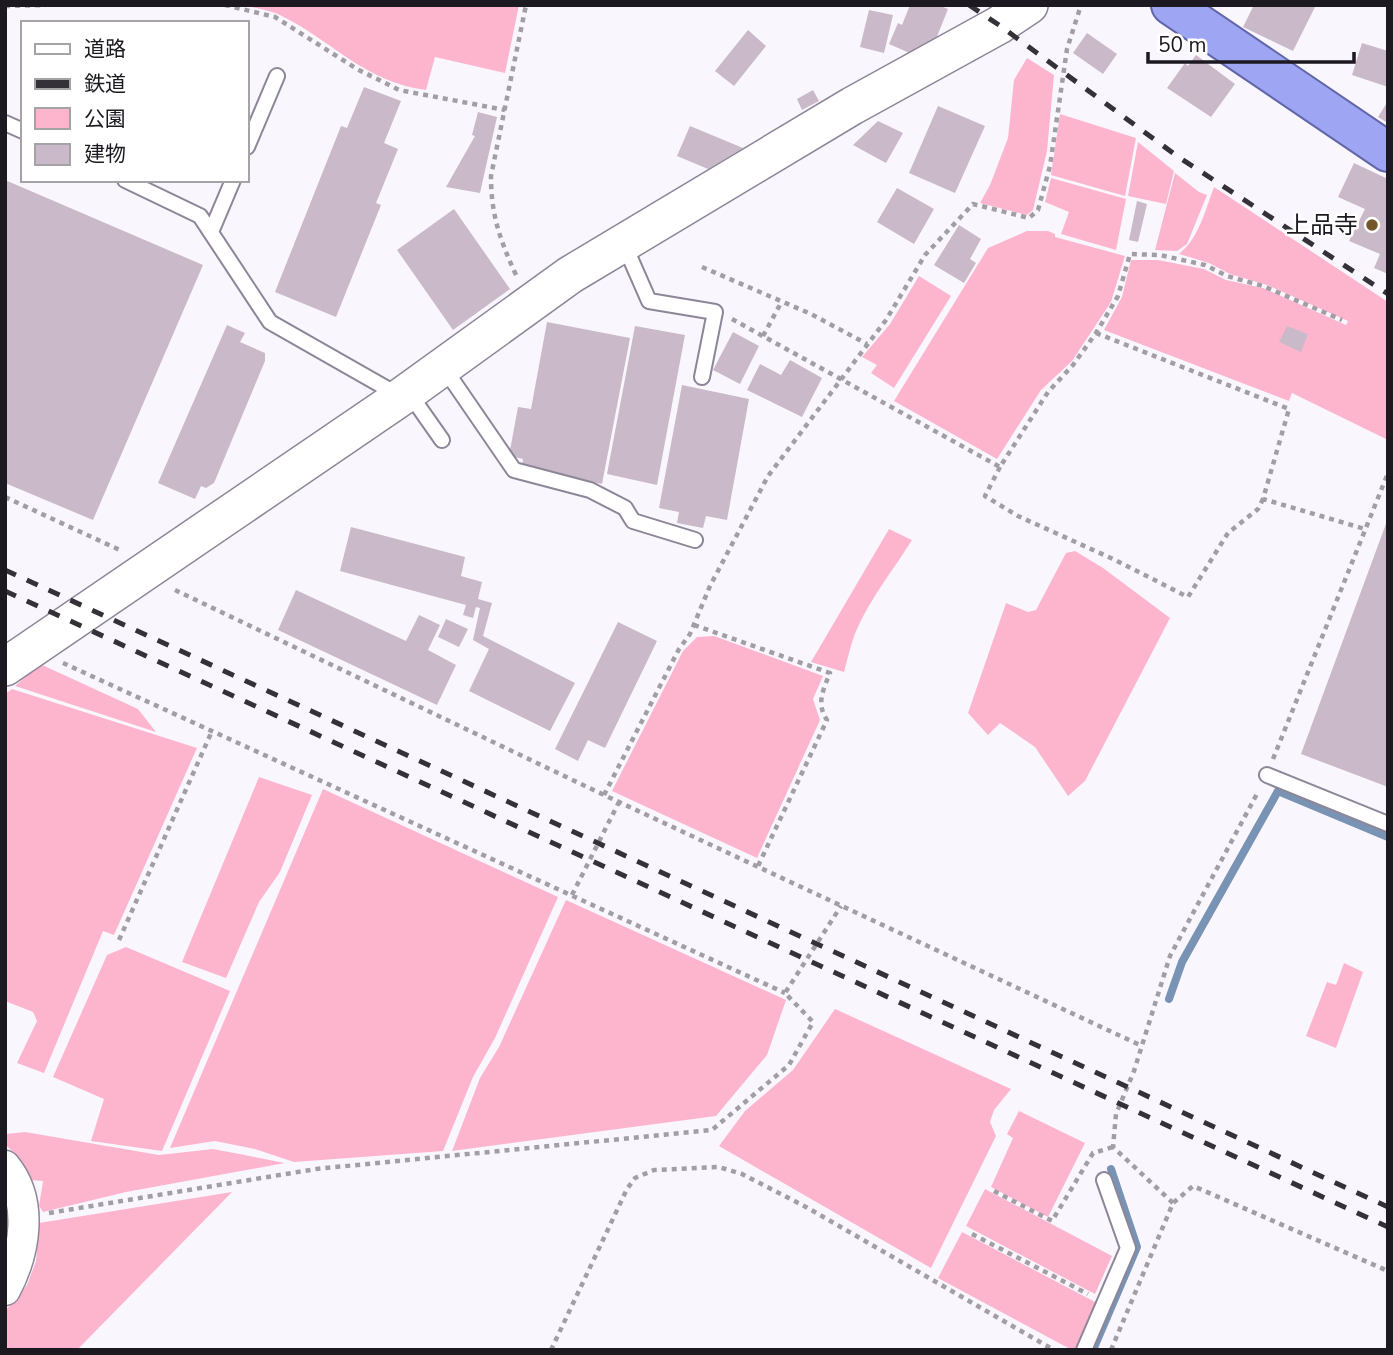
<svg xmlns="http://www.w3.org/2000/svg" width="1393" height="1355" font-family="'Nunito Sans','Noto Sans JP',sans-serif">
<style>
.green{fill:#fdb5cd}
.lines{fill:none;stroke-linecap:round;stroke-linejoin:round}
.stream{stroke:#7893b3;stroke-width:8}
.building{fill:#cab9c8}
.service-casing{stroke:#8d8698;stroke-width:18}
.minor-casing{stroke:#8d8698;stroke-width:33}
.tertiary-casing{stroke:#8d8698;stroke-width:40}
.trunk-casing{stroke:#6166a8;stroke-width:42}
.path{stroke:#a19ea5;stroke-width:4.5;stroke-dasharray:5 5;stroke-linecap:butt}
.service{stroke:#fff;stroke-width:14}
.minor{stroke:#fff;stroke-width:30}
.tertiary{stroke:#fff;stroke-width:37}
.trunk{stroke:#9ea6f4;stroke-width:38}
.rail{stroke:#343138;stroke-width:5;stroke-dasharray:12 12;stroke-linecap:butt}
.poi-dot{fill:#73572a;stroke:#fff;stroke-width:2.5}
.labels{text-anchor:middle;stroke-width:5;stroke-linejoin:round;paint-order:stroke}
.poi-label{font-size:24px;fill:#1c1920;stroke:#fff;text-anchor:end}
</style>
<rect width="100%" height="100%" fill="#faf6fe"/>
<path class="green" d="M 243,5 L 519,5 L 505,73 L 435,57 L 426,90 C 366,83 331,40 280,15 C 269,10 255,8 243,5 Z
M 1027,58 L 1054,75 L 1047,151 L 1033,210 L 1027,215 L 980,203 L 990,185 L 1008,138 L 1014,80 Z
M 1060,114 L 1136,138 L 1125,196 L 1051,175 Z
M 1138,142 L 1174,171 L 1166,204 L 1128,196 Z
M 1175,173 L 1199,192 L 1207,195 L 1187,244 L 1177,251 L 1155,250 Z
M 1051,178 L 1126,199 L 1116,250 L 1061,234 L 1069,212 L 1045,202 Z
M 1214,187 L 1388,302 L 1388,440 L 1292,393 L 1289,401 L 1104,330 L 1122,297 L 1131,260 L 1158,260 L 1204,269 L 1226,280 L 1263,288 L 1346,325 L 1348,321 L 1267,285 L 1230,274 L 1209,263 L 1179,254 C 1199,238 1205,211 1214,187 Z
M 1027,231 L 1048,231 L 1055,234 L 1055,237 L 1125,256 L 1111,302 L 1072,361 L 1041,390 L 997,459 L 894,401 L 988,248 Z
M 919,276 L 951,296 L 894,388 L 871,373 L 877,365 L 862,357 L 890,324 Z
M 889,529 L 912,540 C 894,569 871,597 857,629 C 851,642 848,658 844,672 L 811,662 Z
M 1075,551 L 1103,568 L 1170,618 L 1085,781 L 1068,796 L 1035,747 L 1000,723 L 988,735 L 968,713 L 1006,603 L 1028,612 L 1036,610 L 1066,553 Z
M 714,636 L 823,676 L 813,699 L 820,720 L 757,858 L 612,791 L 683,651 L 697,637 Z
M 40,664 L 138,709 L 156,732 L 15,686 Z
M 12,689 L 197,748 L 114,935 L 103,931 L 44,1073 L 17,1063 L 37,1021 L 33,1012 L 5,1001 L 5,694 Z
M 259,777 L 312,795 L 280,872 L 259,902 L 226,978 L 182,962 Z
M 323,789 L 558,897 L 495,1038 L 473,1077 L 443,1151 L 294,1162 L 255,1149 L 215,1141 L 170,1148 Z
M 566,900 L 786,1000 L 767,1055 L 716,1116 L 452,1151 L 480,1078 L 499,1047 Z
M 126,947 L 230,991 L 162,1151 L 91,1141 L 104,1099 L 53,1077 L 107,955 Z
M 1344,963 L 1363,972 L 1336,1048 L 1306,1036 L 1327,982 L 1336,985 Z
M 835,1009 L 1011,1089 L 994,1110 L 990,1122 L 996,1136 L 931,1268 L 719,1146 L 745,1111 L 793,1070 Z
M 1019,1111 L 1085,1143 L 1048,1217 L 991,1187 L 1013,1138 L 1007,1134 Z
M 25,1132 L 159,1155 L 213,1149 L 285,1163 L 126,1192 L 43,1212 L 39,1206 L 43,1181 L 29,1180 L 19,1158 L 5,1144 L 5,1134 Z
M 985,1189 L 1112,1256 L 1095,1294 L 966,1226 Z
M 232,1192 L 77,1350 L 5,1350 L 5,1311 L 27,1285 L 36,1261 L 39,1223 Z
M 962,1232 L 1097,1303 L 1077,1350 L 1072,1350 L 938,1278 Z"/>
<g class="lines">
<path class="stream" d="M 1169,999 L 1182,962 L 1278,791 L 1388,837
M 1093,1350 L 1137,1247 L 1111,1169"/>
</g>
<path class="building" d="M 910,5 L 938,5 L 948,9 L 936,39 L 912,54 L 889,44 L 898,23 L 902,25 Z
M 1254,5 L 1316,5 L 1293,51 L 1243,27 Z
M 869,10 L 893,15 L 884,53 L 860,47 Z
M 748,30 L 766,46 L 734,86 L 715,71 Z
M 1087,33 L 1117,54 L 1103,74 L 1073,53 Z
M 1362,43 L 1388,51 L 1388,87 L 1352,75 Z
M 1196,55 L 1235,84 L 1211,117 L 1167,88 L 1185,63 L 1188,66 Z
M 364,87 L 401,101 L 384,143 L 398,149 L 376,203 L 381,205 L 336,317 L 275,292 L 341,126 L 347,128 Z
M 813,90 L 819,101 L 802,110 L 797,99 Z
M 1388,101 L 1388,123 L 1378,117 Z
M 938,106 L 985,126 L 955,193 L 909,173 Z
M 478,112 L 497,117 L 480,193 L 446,187 L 475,136 L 472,135 Z
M 878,121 L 903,133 L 886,163 L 853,145 Z
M 690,126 L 743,148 L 708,169 L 677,156 Z
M 1354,163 L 1388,179 L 1388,274 L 1374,268 L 1380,254 L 1349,241 L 1365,209 L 1338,197 Z
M 5,180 L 203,265 L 93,520 L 5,483 Z
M 897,188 L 934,209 L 914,244 L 877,222 Z
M 1137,201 L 1147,204 L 1138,242 L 1129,240 Z
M 454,209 L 510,289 L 453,330 L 397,250 Z
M 959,225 L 981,239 L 970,259 L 976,263 L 964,283 L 934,265 Z
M 547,322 L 630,338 L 602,484 L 522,469 L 523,459 L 509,456 L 518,407 L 531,409 Z
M 227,325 L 245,333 L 240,342 L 265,353 L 265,361 L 214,483 L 206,488 L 201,486 L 195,499 L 158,483 Z
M 635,326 L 685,335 L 657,485 L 607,474 Z
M 1287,326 L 1308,334 L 1301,352 L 1279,342 Z
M 733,332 L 759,346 L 740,384 L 713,370 Z
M 790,360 L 822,378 L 802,417 L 747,390 L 760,364 L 781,375 Z
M 682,385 L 749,399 L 727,520 L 706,516 L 703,528 L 677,523 L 679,512 L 659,508 Z
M 1387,521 L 1388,521 L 1388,787 L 1301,754 Z
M 351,527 L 465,557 L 461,576 L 482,582 L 478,599 L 492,603 L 483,636 L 575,683 L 550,731 L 469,691 L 489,649 L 473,640 L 480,608 L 476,607 L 473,618 L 463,615 L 466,605 L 340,571 Z
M 296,590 L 406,641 L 419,615 L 440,625 L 428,650 L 456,665 L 437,705 L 278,630 Z
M 446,619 L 468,629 L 459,647 L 438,637 Z
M 618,622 L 657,641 L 605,748 L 588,740 L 578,761 L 555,749 Z"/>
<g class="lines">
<g class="service-casing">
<path id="service" d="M 5,123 L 23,131
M 247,147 L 277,76
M 125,180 L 200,216 L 270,322 L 400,396
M 211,232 L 233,180
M 624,244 L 649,301 L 715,312 L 702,377
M 444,368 L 514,470 L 590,490 L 625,508 L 633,521 L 695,540
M 409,393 L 442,440
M 1267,775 L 1388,824
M 1084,1350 L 1128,1248 L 1104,1180"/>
</g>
<g class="minor-casing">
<path id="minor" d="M 5,1166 C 34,1201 25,1253 5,1290"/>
</g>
<g class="tertiary-casing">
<path id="tertiary" d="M 5,667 L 401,397 L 570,275 L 852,106 L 999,25 L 1029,5"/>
</g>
<g class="trunk-casing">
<path id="trunk" d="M 1171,5 L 1388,152"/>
</g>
<path class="path" d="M 225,5 L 275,17 L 357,69 L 399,90 L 505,110
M 5,6 L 46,5
M 702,267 L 811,314 L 867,344
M 516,275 C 500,240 491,215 491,176 L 526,5
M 732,319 L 1000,467 L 1048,392 L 1073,365 L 1096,333 L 1118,296 L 1130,254 L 1160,255 L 1205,265 L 1227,276 L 1263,286 L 1342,320
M 1096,333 L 1289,409 L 1263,499 L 1365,529
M 763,336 L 782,301
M 1000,467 L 985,496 L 1018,516 L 1113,559 L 1188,597 L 1228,533 L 1258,509 L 1263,499
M 5,497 L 122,551
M 175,590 L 604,795 L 1142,1046
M 694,625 L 830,673 C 823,690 816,704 827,720 L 758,866
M 63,663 L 785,993
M 1273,759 L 1388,473
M 604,795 L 679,649 L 690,634 L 710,586 L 768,476 L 886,320 L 925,255 L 973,204 L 1029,218 L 1038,210 L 1050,166 L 1067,49 L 1081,5
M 572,895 L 619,802
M 119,940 L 212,731
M 994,1191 L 1052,1221 L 1093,1153 L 1113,1147
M 1173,1203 L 1113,1147 L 1116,1114 L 1134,1071 L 1170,956 L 1258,792
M 49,1213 L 316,1169 L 712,1130 L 789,1065 L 813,1022 L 785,993 L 841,906
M 972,1234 L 1088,1294
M 551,1350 L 627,1189 L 635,1178 L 654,1170 L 719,1167 L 742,1174 L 806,1207 L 1054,1350
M 1111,1350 L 1173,1203 L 1193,1186 L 1388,1271"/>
<use href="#service" class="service"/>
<use href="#minor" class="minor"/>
<use href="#tertiary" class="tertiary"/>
<use href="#trunk" class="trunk"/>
<path class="rail" d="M 969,5 L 999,25 L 1177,156 L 1388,294
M 5,570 L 1388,1207
M 5,591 L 1388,1227"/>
</g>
<circle class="poi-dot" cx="1372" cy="225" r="7"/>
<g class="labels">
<g class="poi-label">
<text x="1358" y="233">上品寺</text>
</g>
</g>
<rect width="1393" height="1355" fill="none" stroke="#1c1920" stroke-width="14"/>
<rect x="21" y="21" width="228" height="161" fill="#ffffff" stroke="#a4a3a6" stroke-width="2"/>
<rect x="35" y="44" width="35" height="10" fill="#ffffff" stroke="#a4a3a6" stroke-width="2"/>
<text x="84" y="56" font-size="21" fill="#1c1920">道路</text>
<rect x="35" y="79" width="35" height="10" fill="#343138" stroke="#a4a3a6" stroke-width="2"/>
<text x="84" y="91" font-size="21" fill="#1c1920">鉄道</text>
<rect x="35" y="108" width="35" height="21" fill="#fdb5cd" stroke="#a4a3a6" stroke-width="2"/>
<text x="84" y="126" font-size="21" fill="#1c1920">公園</text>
<rect x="35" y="144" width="35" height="21" fill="#cab9c8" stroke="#a4a3a6" stroke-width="2"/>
<text x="84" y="161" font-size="21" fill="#1c1920">建物</text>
<path d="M1148 52v10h206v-10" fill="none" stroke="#1c1920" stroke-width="3.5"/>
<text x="1158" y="52" font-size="21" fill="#1c1920" stroke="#ffffff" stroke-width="5" paint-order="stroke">50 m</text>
</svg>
